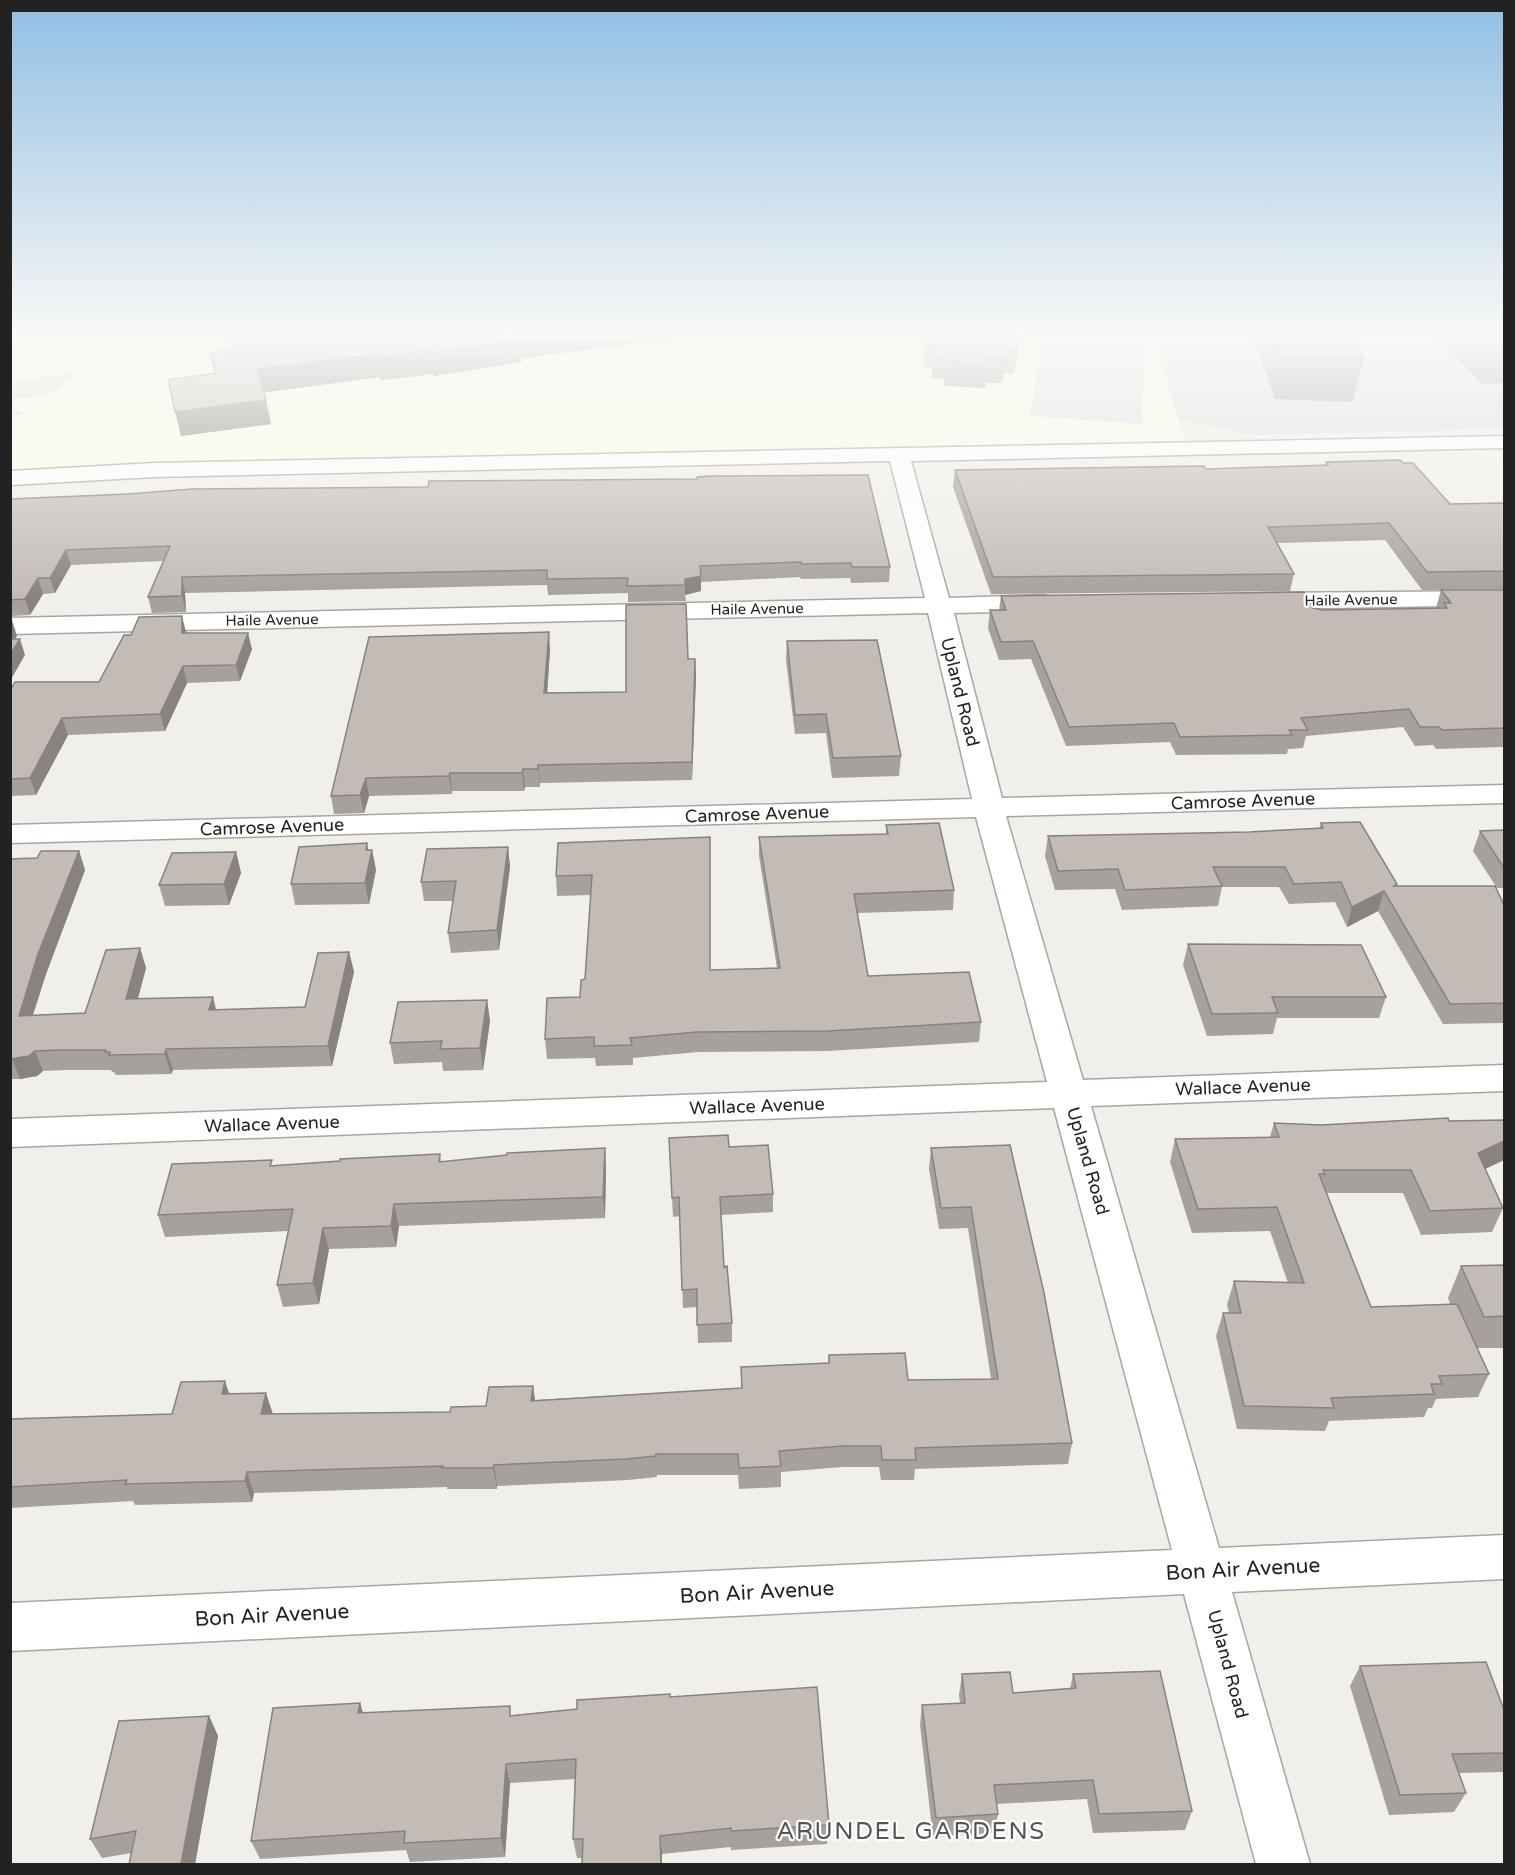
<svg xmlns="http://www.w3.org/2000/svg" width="1515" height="1875" font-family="'Varela Round',sans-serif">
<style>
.residential{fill:#e0dfdf}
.education{fill:#fdfde7}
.parking{fill:#e2e2e2}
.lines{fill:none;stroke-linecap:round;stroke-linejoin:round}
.minor-casing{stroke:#a6a6a6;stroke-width:3}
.minor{fill:#fff;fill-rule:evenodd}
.wall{fill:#a7a19d}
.shaded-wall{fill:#88837f}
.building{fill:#c2bbb6;stroke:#88837f;stroke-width:1.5}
.labels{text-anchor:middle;stroke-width:4.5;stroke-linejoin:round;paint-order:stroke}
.far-street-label{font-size:15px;fill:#222;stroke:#fff}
.street-label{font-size:18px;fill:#222;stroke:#fff}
.near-street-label{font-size:21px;fill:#222;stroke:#fff}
.near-neighbourhood-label{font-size:24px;letter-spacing:1.5px;fill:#555;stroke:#fff}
</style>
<rect width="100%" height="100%" fill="#f1efea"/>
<path class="residential" d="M 1154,336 L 1504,336 L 1504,429 L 1256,435 L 1178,420 Z"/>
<path class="education" d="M 11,336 L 1154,336 L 1184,442 L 170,463 L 11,471 Z"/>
<path class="parking" d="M 1043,336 L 1144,336 L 1142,424 L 1030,416 Z
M 79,372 L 49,395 L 15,399 L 13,409 L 25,414 L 11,416 L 11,381 Z"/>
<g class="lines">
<g class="minor-casing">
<path id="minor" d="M 1504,436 L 1504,448 L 911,461 L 949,598 L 1044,595 L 1053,598 L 1057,603 L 1053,608 L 1044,611 L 954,613 L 1002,798 L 1504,785 L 1504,803 L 1006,816 L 1083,1080 L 1504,1065 L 1504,1091 L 1091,1106 L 1219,1548 L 1504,1535 L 1504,1579 L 1232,1592 L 1310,1864 L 1256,1864 L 1184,1594 L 10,1651 L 10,1603 L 1172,1550 L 1054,1108 L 10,1147 L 10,1119 L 1047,1082 L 976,817 L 10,843 L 10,825 L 972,799 L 928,613 L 10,634 L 10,618 L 925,598 L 890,461 L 154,477 L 10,485 L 10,471 L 154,463 Z
M 1504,591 L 1504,605 L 1263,609 L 1254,606 L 1250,601 L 1254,596 L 1263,593 Z"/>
</g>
<use href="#minor" class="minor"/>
</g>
<path class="wall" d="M 245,336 L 697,336 L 521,358 L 522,362 L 434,376 L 433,374 L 381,380 L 380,377 L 264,392 L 271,424 L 181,436 L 214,374 L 210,353 L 232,350 L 229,338 Z
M 884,336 L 1020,336 L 1014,374 L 1004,373 L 1002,383 L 986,383 L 985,388 L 944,386 L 944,379 L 931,378 L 932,368 L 924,367 L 925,344 L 927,338 Z
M 1253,336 L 1352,336 L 1363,360 L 1353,402 L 1275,399 Z
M 1434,336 L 1504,336 L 1504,383 L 1483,384 Z
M 1326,462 L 1403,463 L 1450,504 L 1504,503 L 1504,589 L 1422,590 L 1385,540 L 1277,543 L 1294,574 L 1290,591 L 991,594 L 953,487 L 955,470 L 1206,469 L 1325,465 Z
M 128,494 L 890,567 L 889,582 L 851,583 L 850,578 L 801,579 L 800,577 L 701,582 L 701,591 L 685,595 L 686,601 L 628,602 L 628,593 L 548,595 L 547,585 L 185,593 L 186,612 L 152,613 L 148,597 L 163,561 L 71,565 L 55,593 L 43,594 L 30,615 L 10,616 L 10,499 Z
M 1441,590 L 1504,590 L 1504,747 L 1436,749 L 1433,745 L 1415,746 L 1403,727 L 1306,736 L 1303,748 L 1288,749 L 1287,754 L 1176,755 L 1170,742 L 1066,746 L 1031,659 L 999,660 L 988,628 L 990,610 L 999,610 L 1001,596 L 1313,608 L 1323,610 L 1436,608 Z
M 186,633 L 252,649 L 240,681 L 187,683 L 165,731 L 68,735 L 36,795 L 10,796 L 10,691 L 99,682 Z
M 787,641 L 901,756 L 899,776 L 832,778 L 826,733 L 795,734 L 786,660 Z
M 550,649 L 547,693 L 626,692 L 688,659 L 695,659 L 696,677 L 692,780 L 540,783 L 540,787 L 525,787 L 524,791 L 452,791 L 452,794 L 369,796 L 364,813 L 334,814 L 331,796 Z
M 1321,823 L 1396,886 L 1504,905 L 1504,1023 L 1443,1024 L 1378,911 L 1347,927 L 1335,902 L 1289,904 L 1279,887 L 1222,887 L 1218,906 L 1122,910 L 1115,889 L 1055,890 L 1045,856 L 1048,836 L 1249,832 L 1319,829 Z
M 886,825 L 954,890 L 953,910 L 857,913 L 868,976 L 981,1022 L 979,1042 L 828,1051 L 698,1052 L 633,1058 L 633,1065 L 596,1066 L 595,1058 L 547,1059 L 545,1039 L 580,997 L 585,979 L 591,895 L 557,896 L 556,876 L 558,843 L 711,970 L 777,968 L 759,856 L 759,837 L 886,834 Z
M 1504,830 L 1504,888 L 1497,888 L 1473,851 L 1480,831 Z
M 508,847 L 510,867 L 499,950 L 451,953 L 448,933 L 453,901 L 424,901 L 421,882 Z
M 368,850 L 372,850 L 376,870 L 369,904 L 295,905 L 291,884 Z
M 79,851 L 85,870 L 46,974 L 33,1015 L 85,1013 L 140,948 L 146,968 L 138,999 L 216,1010 L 305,1007 L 349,952 L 354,972 L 332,1066 L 173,1070 L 171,1074 L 116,1075 L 114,1072 L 112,1072 L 111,1070 L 66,1070 L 43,1071 L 37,1076 L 20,1079 L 10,1079 L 10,859 L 37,858 Z
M 236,852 L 241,873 L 229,905 L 165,906 L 159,885 Z
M 1188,944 L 1386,997 L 1379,1018 L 1277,1018 L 1273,1034 L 1207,1036 L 1183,965 Z
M 487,1000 L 490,1021 L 483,1070 L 443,1071 L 442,1062 L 394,1064 L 390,1043 Z
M 1449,1121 L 1504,1160 L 1485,1169 L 1503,1208 L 1492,1232 L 1421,1235 L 1403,1193 L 1327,1193 L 1371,1307 L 1450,1304 L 1448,1298 L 1461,1266 L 1504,1265 L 1504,1348 L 1477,1348 L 1489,1374 L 1478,1397 L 1436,1399 L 1432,1408 L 1428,1408 L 1424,1417 L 1329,1421 L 1325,1431 L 1237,1429 L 1216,1336 L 1223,1313 L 1229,1313 L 1227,1305 L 1234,1281 L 1288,1283 L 1270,1231 L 1192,1233 L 1170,1162 L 1175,1139 L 1270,1137 L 1274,1123 L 1321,1125 Z
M 669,1138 L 729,1147 L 773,1194 L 773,1212 L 721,1215 L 724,1267 L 732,1323 L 732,1342 L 698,1343 L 697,1307 L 683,1308 L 680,1216 L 673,1217 Z
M 1010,1145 L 1072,1443 L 1068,1464 L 915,1469 L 914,1480 L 881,1480 L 879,1467 L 842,1467 L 781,1472 L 781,1487 L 739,1489 L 738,1475 L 657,1475 L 657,1477 L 628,1480 L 497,1486 L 497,1489 L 447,1489 L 447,1487 L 254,1493 L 252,1502 L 135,1505 L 133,1501 L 10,1508 L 10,1419 L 172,1414 L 229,1394 L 273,1414 L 450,1412 L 486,1406 L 533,1386 L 535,1400 L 741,1388 L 741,1367 L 828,1363 L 829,1355 L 908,1380 L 991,1379 L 968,1228 L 939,1229 L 929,1169 L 931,1148 Z
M 605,1148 L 606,1169 L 605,1218 L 399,1226 L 396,1247 L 329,1249 L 319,1304 L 283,1307 L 277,1285 L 288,1231 L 165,1237 L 158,1215 L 273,1166 L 440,1154 L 441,1162 Z
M 1360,1666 L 1504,1710 L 1504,1772 L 1459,1773 L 1466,1793 L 1454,1812 L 1389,1815 L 1350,1686 Z
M 962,1674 L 1013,1693 L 1070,1689 L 1073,1674 L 1192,1811 L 1185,1830 L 1093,1833 L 1087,1799 L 996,1804 L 998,1814 L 994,1833 L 933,1837 L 920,1725 L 922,1705 L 960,1703 L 959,1695 Z
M 670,1697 L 829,1825 L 827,1844 L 731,1850 L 731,1847 L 662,1854 L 577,1858 L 573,1839 L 575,1779 L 510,1783 L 505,1857 L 410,1862 L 406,1850 L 260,1859 L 251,1841 L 360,1703 L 363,1713 L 512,1715 L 577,1709 Z
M 209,1716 L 218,1736 L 195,1864 L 129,1864 L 131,1853 L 102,1858 L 90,1839 Z"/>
<path class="shaded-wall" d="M 519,336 L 697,336 L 521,358 L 522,362 L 434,376 L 431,353 Z
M 719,336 L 742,336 L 719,339 Z
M 1019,336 L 1020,336 L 1014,374 L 1017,350 Z
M 430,350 L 433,374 L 381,380 L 378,357 Z
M 1006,350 L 1004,373 L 1002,383 L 1004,359 Z
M 377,354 L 380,377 L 261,393 L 257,369 Z
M 266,400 L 271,424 L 181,436 L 175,412 Z
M 66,550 L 71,565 L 55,593 L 50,578 Z
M 701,576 L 701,591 L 685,595 L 685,579 Z
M 182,577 L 185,593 L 186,612 L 182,596 Z
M 38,578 L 43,594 L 30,615 L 25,599 Z
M 182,616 L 186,632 L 186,649 L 182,633 Z
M 12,620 L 17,636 L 10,647 L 10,623 Z
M 549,632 L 550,649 L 546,711 L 544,693 Z
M 248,633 L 252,649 L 240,681 L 236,665 Z
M 20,639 L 25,655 L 10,681 L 10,655 Z
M 695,659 L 696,677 L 692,780 L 692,762 Z
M 183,666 L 187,683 L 165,731 L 160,714 Z
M 62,718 L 68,735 L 36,795 L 30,778 Z
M 538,765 L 540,783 L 540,787 L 538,769 Z
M 523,769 L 525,787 L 524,791 L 522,773 Z
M 450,773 L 452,791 L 452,794 L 449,776 Z
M 366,778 L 369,796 L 364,813 L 360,795 Z
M 367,843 L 370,859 L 372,850 L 376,870 L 369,904 L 365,883 Z
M 508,847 L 510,867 L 499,950 L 497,930 Z
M 79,851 L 85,870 L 46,974 L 26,1036 L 19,1016 L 38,954 Z
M 236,852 L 241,873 L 229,905 L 224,884 Z
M 1384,891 L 1378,911 L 1347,927 L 1352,907 Z
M 140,948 L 146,968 L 132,1019 L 126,999 Z
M 349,952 L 354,972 L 332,1066 L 328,1046 Z
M 213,997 L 218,1017 L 209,1010 Z
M 487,1000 L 490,1021 L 483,1070 L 480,1048 Z
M 166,1049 L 173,1070 L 171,1074 L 165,1054 Z
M 35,1051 L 43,1071 L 37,1076 L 20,1079 L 12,1059 Z
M 1504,1141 L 1504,1160 L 1468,1177 L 1478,1153 Z
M 605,1148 L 606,1169 L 605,1218 L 603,1197 Z
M 394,1204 L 399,1226 L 396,1247 L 391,1226 Z
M 323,1228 L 329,1249 L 319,1304 L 313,1283 Z
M 225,1381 L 232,1402 L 222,1394 Z
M 533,1386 L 536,1407 L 531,1401 Z
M 266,1393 L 273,1414 L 261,1414 Z
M 494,1465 L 497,1486 L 497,1489 L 493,1468 Z
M 247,1472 L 254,1493 L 252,1502 L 245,1481 Z
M 360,1703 L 366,1723 L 358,1713 Z
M 209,1716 L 218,1736 L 195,1864 L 181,1864 Z
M 506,1764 L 510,1783 L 505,1857 L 501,1838 Z
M 660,1836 L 662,1854 L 662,1864 L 661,1864 Z"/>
<path class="building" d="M 245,336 L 519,336 L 518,336 L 519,339 L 431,353 L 430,350 L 378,357 L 377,354 L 257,369 L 266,400 L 175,412 L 168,380 L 217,373 L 210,353 L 233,350 L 229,338 Z
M 928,336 L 1019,336 L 1017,350 L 1006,350 L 1004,359 L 988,359 L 987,364 L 946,362 L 948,355 L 933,355 L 936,345 L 925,344 Z
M 1275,336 L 1352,336 L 1363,360 L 1283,357 Z
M 1488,336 L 1504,336 L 1504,342 L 1495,342 Z
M 1400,460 L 1403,463 L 1413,463 L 1450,504 L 1504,503 L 1504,571 L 1427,572 L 1389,523 L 1268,527 L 1294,574 L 993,577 L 955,470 L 1204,466 L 1206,469 L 1328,465 L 1326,462 Z
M 868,475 L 890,567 L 852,567 L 851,563 L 801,564 L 801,562 L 700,566 L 701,576 L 685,579 L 685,585 L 627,586 L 628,578 L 547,579 L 547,570 L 182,577 L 182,596 L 148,597 L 170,546 L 66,550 L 50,578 L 38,578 L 25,599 L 10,600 L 10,499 L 128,494 L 192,489 L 428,487 L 429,481 L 697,479 L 697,477 L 711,476 Z
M 1441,590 L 1504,590 L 1504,728 L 1442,730 L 1439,727 L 1420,727 L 1409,709 L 1301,718 L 1308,730 L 1289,730 L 1292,735 L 1180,737 L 1174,723 L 1069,727 L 1033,641 L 1001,642 L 990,610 L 1006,610 L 1001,596 L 1304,592 L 1313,608 L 1323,610 L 1447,608 L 1444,603 L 1451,603 Z
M 686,604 L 688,659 L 695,659 L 692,762 L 538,765 L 538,769 L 523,769 L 522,773 L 450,773 L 449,776 L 366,778 L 360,795 L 331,796 L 369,637 L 549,632 L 544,693 L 626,692 L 626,605 Z
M 182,616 L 182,633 L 248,633 L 236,665 L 183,666 L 160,714 L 62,718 L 30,778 L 10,779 L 10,691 L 15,682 L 99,682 L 124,635 L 131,635 L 139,617 Z
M 10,639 L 20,639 L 10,655 Z
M 877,640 L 901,756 L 833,758 L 826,714 L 795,715 L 787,641 Z
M 1360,822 L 1397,884 L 1394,886 L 1495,886 L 1504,905 L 1504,1003 L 1450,1004 L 1384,891 L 1352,907 L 1341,882 L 1294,884 L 1285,867 L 1213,867 L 1222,886 L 1125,890 L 1118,869 L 1058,871 L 1048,836 L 1249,832 L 1323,828 L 1321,823 Z
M 939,823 L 954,890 L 854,894 L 868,976 L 969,972 L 981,1022 L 828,1031 L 697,1032 L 630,1038 L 632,1045 L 594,1046 L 594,1037 L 545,1039 L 547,998 L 580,997 L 581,980 L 585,979 L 592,875 L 556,876 L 558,843 L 710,837 L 710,970 L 780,968 L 759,837 L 888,834 L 886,825 Z
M 1504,830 L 1504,868 L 1480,831 Z
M 367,843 L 366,850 L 372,850 L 365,883 L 291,884 L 299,847 Z
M 508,847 L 497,930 L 448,933 L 456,881 L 421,882 L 427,849 Z
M 41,851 L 79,851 L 38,954 L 19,1016 L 85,1013 L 106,950 L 140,948 L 126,999 L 213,997 L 209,1010 L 305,1007 L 318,953 L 349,952 L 328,1046 L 166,1049 L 165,1054 L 109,1055 L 110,1052 L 105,1052 L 106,1050 L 59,1050 L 35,1051 L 29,1056 L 10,1059 L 10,859 L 37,858 Z
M 236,852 L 224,884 L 159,885 L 172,853 Z
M 1188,944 L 1361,945 L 1386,997 L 1272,997 L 1278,1013 L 1212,1014 Z
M 487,1000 L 480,1048 L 440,1049 L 442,1041 L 390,1043 L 398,1002 Z
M 1448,1118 L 1449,1121 L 1504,1120 L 1504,1141 L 1478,1153 L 1503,1208 L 1430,1211 L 1411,1170 L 1323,1170 L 1325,1174 L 1319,1174 L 1371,1307 L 1457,1304 L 1489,1374 L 1439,1376 L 1442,1384 L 1431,1384 L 1434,1394 L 1331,1398 L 1334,1408 L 1244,1406 L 1223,1313 L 1241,1313 L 1234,1281 L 1304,1283 L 1277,1207 L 1198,1209 L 1175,1139 L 1279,1137 L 1274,1123 L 1321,1125 Z
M 728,1135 L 729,1147 L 768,1145 L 773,1194 L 720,1197 L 724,1267 L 727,1266 L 732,1323 L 697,1325 L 697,1289 L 682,1290 L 679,1197 L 672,1198 L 669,1138 Z
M 1010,1145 L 1044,1293 L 1072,1443 L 915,1448 L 916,1460 L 882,1460 L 881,1446 L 843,1446 L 779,1451 L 781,1466 L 739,1468 L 738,1454 L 656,1454 L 656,1456 L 626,1459 L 494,1465 L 493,1468 L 442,1468 L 443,1466 L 247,1472 L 245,1481 L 125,1484 L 127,1480 L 10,1487 L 10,1419 L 172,1414 L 181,1382 L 225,1381 L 222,1394 L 266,1393 L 261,1414 L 450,1412 L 451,1407 L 486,1406 L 489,1387 L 533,1386 L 531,1401 L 742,1388 L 741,1367 L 829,1363 L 829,1355 L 905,1353 L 908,1380 L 998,1379 L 971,1207 L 941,1208 L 931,1148 Z
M 605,1148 L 603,1197 L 394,1204 L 391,1226 L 323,1228 L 313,1283 L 277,1285 L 293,1209 L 158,1215 L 172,1164 L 272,1160 L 270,1166 L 340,1161 L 340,1159 L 440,1154 L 439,1162 L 507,1155 L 507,1153 Z
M 1504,1265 L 1504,1316 L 1484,1317 L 1461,1266 Z
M 1486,1662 L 1504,1710 L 1504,1753 L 1452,1754 L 1466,1793 L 1400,1795 L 1360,1666 Z
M 1160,1671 L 1192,1811 L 1099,1814 L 1093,1780 L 994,1785 L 998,1814 L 936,1818 L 922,1705 L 965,1703 L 962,1674 L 1010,1672 L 1013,1693 L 1076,1688 L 1073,1674 Z
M 817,1687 L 829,1825 L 731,1831 L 731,1828 L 660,1836 L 661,1864 L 582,1864 L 583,1839 L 573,1839 L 576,1759 L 506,1764 L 501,1838 L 404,1843 L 405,1831 L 251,1841 L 273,1708 L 360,1703 L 358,1713 L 510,1706 L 510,1716 L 577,1709 L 577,1700 L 670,1694 L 670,1697 Z
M 209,1716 L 181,1864 L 129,1864 L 136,1831 L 90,1839 L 119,1721 Z"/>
<linearGradient id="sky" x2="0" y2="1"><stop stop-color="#90bfe3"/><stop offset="0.56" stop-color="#f9f8f6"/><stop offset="1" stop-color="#f9f8f6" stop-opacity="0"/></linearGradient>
<rect width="1515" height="598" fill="url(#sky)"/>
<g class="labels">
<g class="far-street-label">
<text transform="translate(1351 600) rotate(-1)" y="5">Haile Avenue</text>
<text transform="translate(757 609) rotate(-1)" y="5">Haile Avenue</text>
<text transform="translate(272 620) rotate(-1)" y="5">Haile Avenue</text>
</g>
<g class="street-label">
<text transform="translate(960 692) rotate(76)" y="6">Upland Road</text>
<text transform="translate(1243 801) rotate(-2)" y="6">Camrose Avenue</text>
<text transform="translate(757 814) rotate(-2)" y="6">Camrose Avenue</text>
<text transform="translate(272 827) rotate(-2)" y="6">Camrose Avenue</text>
<text transform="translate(1243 1087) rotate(-2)" y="6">Wallace Avenue</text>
<text transform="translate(757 1106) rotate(-2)" y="6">Wallace Avenue</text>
<text transform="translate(272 1124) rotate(-2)" y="6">Wallace Avenue</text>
<text transform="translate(1088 1161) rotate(74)" y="6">Upland Road</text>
<text transform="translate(1228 1664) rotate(75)" y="6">Upland Road</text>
</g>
<g class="near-street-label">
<text transform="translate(1243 1569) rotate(-3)" y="7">Bon Air Avenue</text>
<text transform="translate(757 1592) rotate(-3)" y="7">Bon Air Avenue</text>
<text transform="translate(272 1615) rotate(-3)" y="7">Bon Air Avenue</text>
</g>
<g class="near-neighbourhood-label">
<text x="911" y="1839">ARUNDEL GARDENS</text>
</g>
</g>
<rect width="1515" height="1875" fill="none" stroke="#222222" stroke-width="24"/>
</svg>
